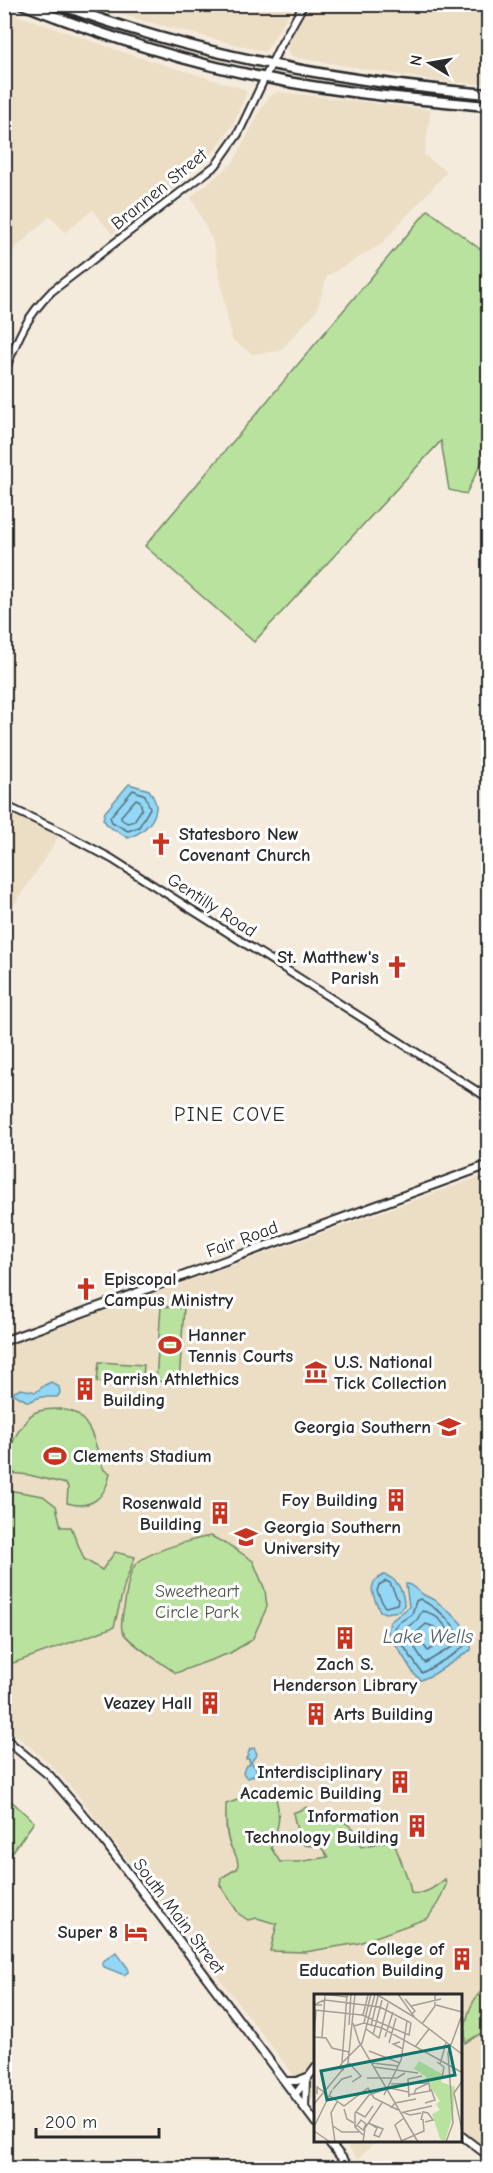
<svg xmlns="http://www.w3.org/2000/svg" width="493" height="2173" font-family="'Comic Neue',sans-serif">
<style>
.built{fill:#ecddc5}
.green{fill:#b9e29e;stroke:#728664;stroke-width:1.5}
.water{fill:#93d7f5;stroke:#6992a4;stroke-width:1.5}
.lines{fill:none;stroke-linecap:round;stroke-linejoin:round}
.shore{stroke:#55707c;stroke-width:1.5}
.secondary-casing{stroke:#2b2b2b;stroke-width:10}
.primary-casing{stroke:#2b2b2b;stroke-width:11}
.highway-casing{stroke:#2b2b2b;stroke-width:13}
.secondary{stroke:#fff;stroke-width:6}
.primary{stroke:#fff;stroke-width:7}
.highway{stroke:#fff;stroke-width:8}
.labels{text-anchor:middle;stroke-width:6;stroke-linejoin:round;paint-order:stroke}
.street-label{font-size:18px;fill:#2b2b2b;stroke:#fff}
.poi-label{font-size:18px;font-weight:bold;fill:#2b2b2b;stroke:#fff;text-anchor:end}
.park-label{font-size:18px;fill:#4e5948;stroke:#fff}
.neighbourhood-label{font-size:20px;letter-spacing:1.5px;fill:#2b2b2b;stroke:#fff}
.water-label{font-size:20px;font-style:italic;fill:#4a5f68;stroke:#fff}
.inset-road{fill:none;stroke:#a49e96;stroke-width:1.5}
.view{fill:#0f766e;fill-opacity:0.15;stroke:#0f766e;stroke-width:3}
.inset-edge{fill:none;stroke:#2b2b2b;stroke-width:3}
</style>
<rect width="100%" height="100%" fill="#f4ebdd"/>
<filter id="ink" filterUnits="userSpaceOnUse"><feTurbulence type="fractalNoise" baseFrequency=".0167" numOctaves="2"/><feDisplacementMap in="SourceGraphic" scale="12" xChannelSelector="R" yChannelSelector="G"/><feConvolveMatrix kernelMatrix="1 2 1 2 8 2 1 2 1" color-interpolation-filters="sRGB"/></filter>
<g filter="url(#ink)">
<path class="built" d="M 311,4 L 488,5 L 488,84 L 437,81 L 293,57 L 287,49 L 290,39 Z
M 93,5 L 294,5 L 265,52 L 133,18 Z
M 5,11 L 132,55 L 244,89 L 246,94 L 232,126 L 216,149 L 173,188 L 112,234 L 93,210 L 65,232 L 50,216 L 5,258 Z
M 279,92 L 431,110 L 424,155 L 447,172 L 380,245 L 327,276 L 317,310 L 280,351 L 253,354 L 232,340 L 213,242 L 191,197 L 233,163 L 264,104 L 269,97 Z
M 5,805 L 62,832 L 5,919 Z
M 488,1174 L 488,2160 L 462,2141 L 462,1996 L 316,1996 L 316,2104 L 78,1795 L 49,1763 L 5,1726 L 4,1347 Z
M 344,2142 L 375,2142 L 358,2159 Z"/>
<path class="green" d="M 428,210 L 488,255 L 488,449 L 466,494 L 449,490 L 441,441 L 254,642 L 145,546 Z
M 161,1306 L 184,1308 L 179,1383 L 156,1381 Z
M 99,1362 L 144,1365 L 142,1385 L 97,1382 Z
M 60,1409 C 66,1410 74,1411 78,1415 C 95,1429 96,1451 104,1470 L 110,1473 C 106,1497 92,1510 67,1503 L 68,1487 L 66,1484 L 29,1475 L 11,1473 C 8,1454 11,1440 23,1425 C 27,1420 30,1414 36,1412 C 43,1409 53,1409 60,1409 Z
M 5,1483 L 8,1490 L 43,1496 L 56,1506 L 61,1527 L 71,1527 L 84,1559 L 102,1570 L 115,1552 L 135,1557 L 125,1583 L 114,1627 L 5,1666 Z
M 211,1536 L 232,1547 L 253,1561 L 265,1590 L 267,1607 L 252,1640 L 230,1653 L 176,1673 C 165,1665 125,1641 122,1630 C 120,1622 124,1610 125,1602 C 127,1591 129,1570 137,1563 C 150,1551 194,1539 211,1536 Z
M 266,1790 L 274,1793 C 282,1815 279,1826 271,1848 L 280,1862 L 298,1862 L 328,1857 L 321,1847 L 304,1845 L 297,1831 L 293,1813 L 307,1807 L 317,1814 L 344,1822 L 353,1828 L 361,1847 L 393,1840 L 409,1882 L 411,1893 C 424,1896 435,1887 445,1879 L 446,1885 L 438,1903 L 428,1918 L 359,1943 L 305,1952 L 270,1951 L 277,1924 L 257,1918 L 248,1920 L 239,1914 L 220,1885 L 221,1878 L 238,1868 C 238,1854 234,1855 230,1845 C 225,1833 226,1817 226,1804 Z
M 5,1795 L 34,1822 L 6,1861 L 4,1860 Z
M 488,1985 L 488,2029 L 465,2043 C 464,2020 470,1999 488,1985 Z"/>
<path class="water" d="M 129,784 L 149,790 C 152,795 157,802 156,808 C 155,823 140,834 128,838 L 108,826 L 103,819 L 105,812 Z
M 51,1382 L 59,1387 L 60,1393 L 57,1397 L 41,1397 L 28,1402 L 14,1394 L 14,1392 L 21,1389 L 36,1392 L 45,1385 Z
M 384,1575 C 397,1578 404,1592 404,1605 L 400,1611 L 385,1613 L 380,1611 C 373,1596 365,1583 384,1575 Z
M 406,1584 L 409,1584 L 424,1595 L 436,1601 L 455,1617 L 461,1623 L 471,1646 L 471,1650 L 434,1674 L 421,1680 L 414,1674 L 388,1632 L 390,1622 L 409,1607 Z
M 254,1748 L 257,1754 L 251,1762 L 257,1770 L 253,1776 L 247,1778 L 243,1773 L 245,1767 L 250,1764 L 249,1759 L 246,1759 L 250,1749 Z
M 116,1952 L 128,1968 L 128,1972 L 124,1975 L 104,1967 L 102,1962 Z"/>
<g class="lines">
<path class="shore" d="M 133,790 L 145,795 L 150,808 L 139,827 L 128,831 L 112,822 L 110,817 Z
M 136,799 L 140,801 L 142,809 L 134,821 L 127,823 L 121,819 L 121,816 Z
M 386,1581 L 390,1583 L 398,1600 L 397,1604 L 386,1607 L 384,1606 L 377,1591 L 379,1585 Z
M 420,1599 C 441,1611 455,1622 464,1646 L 456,1653 L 422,1673 L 398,1638 L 394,1628 L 397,1624 L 412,1614 L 416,1601 Z
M 422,1611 C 437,1612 450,1630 455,1643 L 452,1647 L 425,1663 L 403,1630 L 417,1620 Z
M 426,1624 L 434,1627 L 444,1639 L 428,1651 L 415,1634 Z"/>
<g class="secondary-casing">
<path id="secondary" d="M 4,373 C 18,338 25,318 52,291 L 216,165 L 238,134 L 278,50 L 304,4
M 4,805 L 62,832 L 112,859 L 488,1098
M 285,2081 L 297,2081 L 307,2077
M 295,2095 L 316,2067
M 305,2108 L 306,2080
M 462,2136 L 488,2156"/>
</g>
<g class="primary-casing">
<path id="primary" d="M 4,1341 L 488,1165
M 4,1738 L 49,1775 L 96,1830 L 316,2123
M 329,2142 L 350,2168"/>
</g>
<g class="highway-casing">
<path id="highway" d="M 22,4 C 101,35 183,62 267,78 C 340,93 414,99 488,106
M 58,4 C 197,56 341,82 488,94"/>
</g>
<use href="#secondary" class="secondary"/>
<use href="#primary" class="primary"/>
<use href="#highway" class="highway"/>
</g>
</g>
<defs>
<g id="church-bare" transform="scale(1.8)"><path d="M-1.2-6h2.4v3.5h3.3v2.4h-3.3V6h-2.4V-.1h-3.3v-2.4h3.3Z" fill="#c8321e" stroke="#fff" stroke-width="2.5" paint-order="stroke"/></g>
<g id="stadium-bare" transform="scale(1.8)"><path d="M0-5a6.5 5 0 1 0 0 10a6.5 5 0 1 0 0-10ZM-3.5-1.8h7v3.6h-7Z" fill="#c8321e" stroke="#fff" stroke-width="2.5" paint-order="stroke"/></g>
<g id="museum-bare" transform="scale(1.8)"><path d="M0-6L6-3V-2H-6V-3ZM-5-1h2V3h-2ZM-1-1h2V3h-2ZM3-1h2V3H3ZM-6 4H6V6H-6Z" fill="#c8321e" stroke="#fff" stroke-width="2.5" paint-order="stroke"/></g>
<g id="building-bare" transform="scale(1.8)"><path d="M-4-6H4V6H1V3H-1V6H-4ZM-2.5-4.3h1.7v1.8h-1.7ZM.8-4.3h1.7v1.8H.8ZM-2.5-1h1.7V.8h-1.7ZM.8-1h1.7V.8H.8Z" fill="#c8321e" stroke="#fff" stroke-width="2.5" paint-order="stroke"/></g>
<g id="university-bare" transform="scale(1.8)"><path d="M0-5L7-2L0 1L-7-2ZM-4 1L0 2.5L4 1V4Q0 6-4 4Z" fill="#c8321e" stroke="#fff" stroke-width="2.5" paint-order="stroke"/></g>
<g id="hotel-bare" transform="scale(1.8)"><path d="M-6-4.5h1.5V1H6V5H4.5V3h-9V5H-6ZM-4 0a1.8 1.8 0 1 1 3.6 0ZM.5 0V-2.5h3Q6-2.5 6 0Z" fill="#c8321e" stroke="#fff" stroke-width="2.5" paint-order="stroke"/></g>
</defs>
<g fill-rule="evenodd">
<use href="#church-bare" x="161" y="844"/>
<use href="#church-bare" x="397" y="967"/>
<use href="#church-bare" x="86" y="1289"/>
<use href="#stadium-bare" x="170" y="1345"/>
<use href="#museum-bare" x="316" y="1372"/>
<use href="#building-bare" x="85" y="1389"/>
<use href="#university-bare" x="449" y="1427"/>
<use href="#stadium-bare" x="55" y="1456"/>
<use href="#building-bare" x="396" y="1500"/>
<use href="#building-bare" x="220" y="1513"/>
<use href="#university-bare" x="246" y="1537"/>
<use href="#building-bare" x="345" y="1638"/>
<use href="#building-bare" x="210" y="1703"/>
<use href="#building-bare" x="316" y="1714"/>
<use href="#building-bare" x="400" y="1782"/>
<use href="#building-bare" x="417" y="1826"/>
<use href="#hotel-bare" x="136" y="1932"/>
<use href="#building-bare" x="462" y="1959"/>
</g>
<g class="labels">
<g class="street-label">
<text transform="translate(159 189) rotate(-39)" y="6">Brannen Street</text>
<text transform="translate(212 905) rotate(33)" y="6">Gentilly Road</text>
<text transform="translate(242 1239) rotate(-20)" y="6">Fair Road</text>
<text transform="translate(179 1916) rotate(53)" y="6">South Main Street</text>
</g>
<g class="poi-label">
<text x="179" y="840" text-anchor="start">Statesboro New<tspan x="179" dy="21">Covenant Church</tspan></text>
<text x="379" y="963">St. Matthew's<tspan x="379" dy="21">Parish</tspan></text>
<text x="104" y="1285" text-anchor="start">Episcopal<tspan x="104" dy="21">Campus Ministry</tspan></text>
<text x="188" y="1341" text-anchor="start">Hanner<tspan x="188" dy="21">Tennis Courts</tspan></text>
<text x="334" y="1368" text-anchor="start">U.S. National<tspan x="334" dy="21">Tick Collection</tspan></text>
<text x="103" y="1385" text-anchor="start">Parrish Athlethics<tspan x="103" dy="21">Building</tspan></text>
<text x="431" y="1433">Georgia Southern</text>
<text x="73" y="1462" text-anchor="start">Clements Stadium</text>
<text x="378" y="1506">Foy Building</text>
<text x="202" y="1509">Rosenwald<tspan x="202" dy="21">Building</tspan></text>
<text x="264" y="1533" text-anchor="start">Georgia Southern<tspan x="264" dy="21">University</tspan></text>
<text x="345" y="1670" text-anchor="middle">Zach S.<tspan x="345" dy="21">Henderson Library</tspan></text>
<text x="192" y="1709">Veazey Hall</text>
<text x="334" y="1720" text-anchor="start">Arts Building</text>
<text x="382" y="1778">Interdisciplinary<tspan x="382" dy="21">Academic Building</tspan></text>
<text x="399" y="1822">Information<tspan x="399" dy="21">Technology Building</tspan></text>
<text x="118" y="1938">Super 8</text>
<text x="444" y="1955">College of<tspan x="444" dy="21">Education Building</tspan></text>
</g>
<g class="park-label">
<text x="197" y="1597">Sweetheart<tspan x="197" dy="21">Circle Park</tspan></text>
</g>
<g class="neighbourhood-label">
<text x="230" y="1121">PINE COVE</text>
</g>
<g class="water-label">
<text x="428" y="1643">Lake Wells</text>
</g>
</g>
<g transform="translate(314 1994)">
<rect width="148" height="148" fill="#f4ebdd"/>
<path d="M 105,67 L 128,80 L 127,88 L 141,93 L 139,121 L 131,147 L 126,145 L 118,120 L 126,116 L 122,110 L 126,107 L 111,85 L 113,83 L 100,75 Z" fill="#b9e29e"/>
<path class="inset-road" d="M 8,0 L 34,3M 62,0 L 100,23M 84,0 L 101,24 L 149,61M 91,5 L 101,17 L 98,20M 11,6 L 66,13 L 97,29M 8,11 L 0,11 L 10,6M 122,11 L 148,18M 97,12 L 127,5M 0,16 L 48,21 L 95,41 L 97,29M 2,17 L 0,43 L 12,44 L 18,54 L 35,58M 49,21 L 54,1M 39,29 L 45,48 L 104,148M 50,29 L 57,0M 108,30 L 121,12 L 121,0M 35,31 L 37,0M 40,32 L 50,29 L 68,34 L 149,79M 57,32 L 64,2M 52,35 L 65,44 L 74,9M 59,41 L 68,6M 8,43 L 11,1M 71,43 L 79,18M 86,48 L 79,50 L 89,55M 75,49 L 82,24M 101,53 L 115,35M 55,57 L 86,69M 28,68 L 33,0M 123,68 L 130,73 L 128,84M 35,69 L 47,82 L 38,88M 58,69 L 84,72M 126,70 L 132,49M 60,73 L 104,79M 30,76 L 25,74 L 28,69 L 48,49 L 61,0M 53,84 L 83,84 L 91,79M 149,86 L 140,99 L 149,141M 77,90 L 115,89M 76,94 L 94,98M 3,95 L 3,100 L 3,93 L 10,98M 19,95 L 28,85 L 38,82M 100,100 L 102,95 L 115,89M 70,101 L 87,66 L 93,27M 94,101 L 116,97 L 115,89M 16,102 L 30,112 L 54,94 L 60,104 L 84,116M 95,103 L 94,85 L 108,82M 111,109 L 121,106 L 117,95M 0,110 L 34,69 L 41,0M 77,114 L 81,109 L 102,105M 30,115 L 33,125 L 40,129M 42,118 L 51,123 L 59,112M 88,118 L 96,121 L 107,119M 90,118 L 118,112M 107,126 L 109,118 L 114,119 L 119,126 L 111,128M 54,129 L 69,135 L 65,143 L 60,141 L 63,134 L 55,129M 19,132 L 28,138 L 45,138M 0,133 L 18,96M 41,134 L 47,126 L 52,130 L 49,136 L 44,132M 0,137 L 16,148M 49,141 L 41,133 L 41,119 L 55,101 L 72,95M 21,148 L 17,119 L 23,108M 49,148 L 51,134 L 68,109M 85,148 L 110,137 L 109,125M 88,148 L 81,131 L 90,124M 132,148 L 139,129 L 134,59 L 149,18"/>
<path class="view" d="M 135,52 L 141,81 L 13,106 L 7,77 Z"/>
<rect width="148" height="148" class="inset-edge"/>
</g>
<rect width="493" height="2173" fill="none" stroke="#fff" stroke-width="24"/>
<rect x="12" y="12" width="469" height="2149" fill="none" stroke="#2b2b2b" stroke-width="2" filter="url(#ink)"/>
<g transform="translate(430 63) rotate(281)" stroke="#ffffff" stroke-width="4.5" paint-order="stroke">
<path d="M0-4.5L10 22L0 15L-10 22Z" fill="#2b2b2b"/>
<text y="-9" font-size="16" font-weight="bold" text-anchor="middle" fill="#2b2b2b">N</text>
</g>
<path d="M36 2128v9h123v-9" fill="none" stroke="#2b2b2b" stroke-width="3"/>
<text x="45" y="2128" font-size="18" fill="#2b2b2b" stroke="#ffffff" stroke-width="4.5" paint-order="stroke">200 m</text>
</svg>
